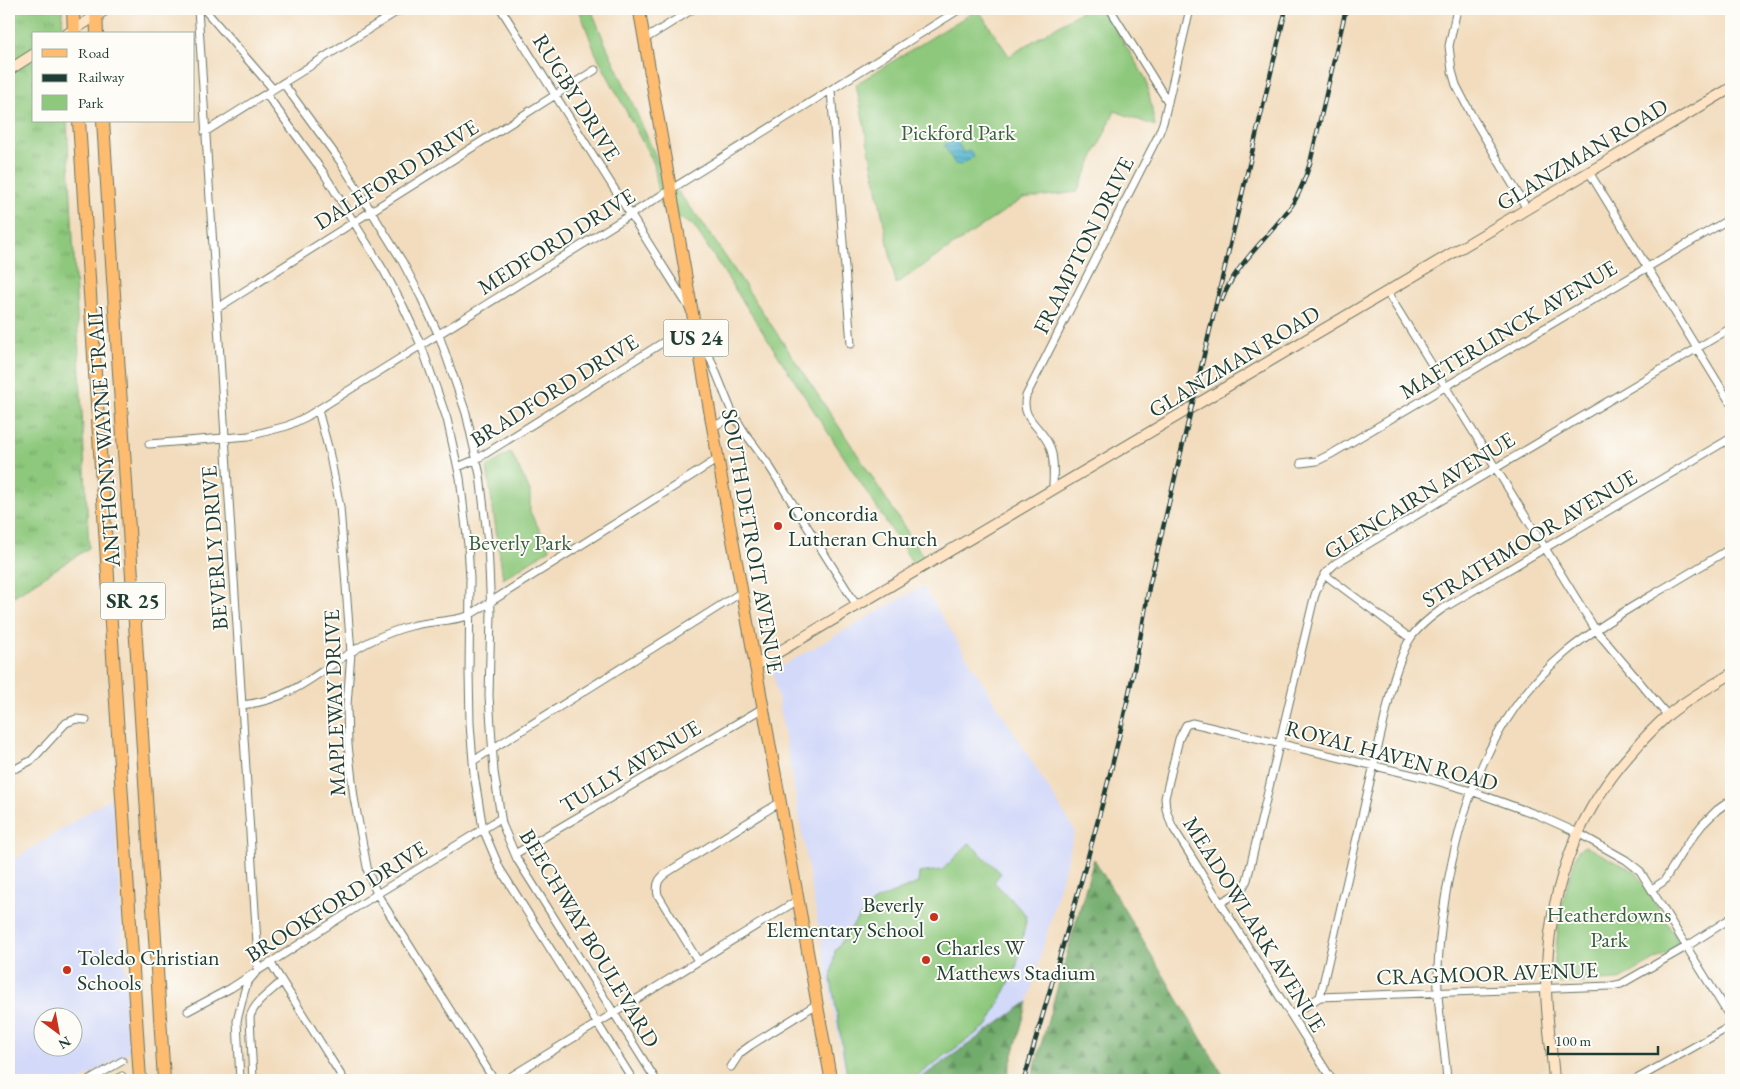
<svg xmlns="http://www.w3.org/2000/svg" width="1740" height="1089" font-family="'EB Garamond',serif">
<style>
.built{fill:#d3d9f9;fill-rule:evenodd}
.grass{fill:url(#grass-tufts);stroke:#568258}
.forest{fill:url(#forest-firs);stroke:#487450}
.park{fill:#8dc87c;stroke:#568258}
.water{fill:url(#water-rules);stroke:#387882}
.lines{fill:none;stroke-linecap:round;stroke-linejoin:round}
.street-casing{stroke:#697564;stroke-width:9}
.secondary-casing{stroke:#697564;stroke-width:12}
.primary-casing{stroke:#697564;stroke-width:13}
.highway-casing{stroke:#697564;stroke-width:14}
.street{stroke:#fff;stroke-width:7}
.secondary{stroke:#fee4c5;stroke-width:10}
.primary{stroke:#fdbc6f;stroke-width:11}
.highway{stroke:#fdbc6f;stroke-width:12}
.rail-casing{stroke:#1f3d34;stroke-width:4.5}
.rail{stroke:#fdfcf7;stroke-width:2.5;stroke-dasharray:8;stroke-linecap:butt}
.poi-dot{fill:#c8321e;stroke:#fdfcf7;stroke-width:2}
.labels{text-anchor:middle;stroke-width:4;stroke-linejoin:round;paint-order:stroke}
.shield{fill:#fdfcf7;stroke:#62766e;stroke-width:1}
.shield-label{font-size:21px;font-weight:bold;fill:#1f3d34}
.street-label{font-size:22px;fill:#1f3d34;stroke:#fdfcf7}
.park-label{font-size:22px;fill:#3a6046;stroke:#fdfcf7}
.poi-label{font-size:22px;fill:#1f3d34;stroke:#fdfcf7;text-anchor:start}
</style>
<defs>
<pattern id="grass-tufts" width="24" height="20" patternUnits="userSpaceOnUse" patternTransform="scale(1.25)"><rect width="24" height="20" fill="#8dc87c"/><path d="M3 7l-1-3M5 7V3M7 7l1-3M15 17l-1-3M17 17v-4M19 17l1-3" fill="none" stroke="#73a466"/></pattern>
<pattern id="forest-firs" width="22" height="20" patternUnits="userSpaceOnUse" patternTransform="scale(1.25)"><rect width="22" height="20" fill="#72ac6c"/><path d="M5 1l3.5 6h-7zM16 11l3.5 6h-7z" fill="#5d8d5a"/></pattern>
<pattern id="water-rules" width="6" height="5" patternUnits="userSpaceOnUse" patternTransform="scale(1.25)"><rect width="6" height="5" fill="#50b4cf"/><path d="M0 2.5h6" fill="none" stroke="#4294a9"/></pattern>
</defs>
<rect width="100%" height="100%" fill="#fdfcf7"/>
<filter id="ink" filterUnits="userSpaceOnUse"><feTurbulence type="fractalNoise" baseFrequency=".02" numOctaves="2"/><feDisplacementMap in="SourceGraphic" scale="10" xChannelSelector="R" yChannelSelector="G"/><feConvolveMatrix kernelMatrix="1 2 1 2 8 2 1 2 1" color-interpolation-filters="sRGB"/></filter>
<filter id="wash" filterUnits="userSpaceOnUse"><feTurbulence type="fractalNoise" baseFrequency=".0096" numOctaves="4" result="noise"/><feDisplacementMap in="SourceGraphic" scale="20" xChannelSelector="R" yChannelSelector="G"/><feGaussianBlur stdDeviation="1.12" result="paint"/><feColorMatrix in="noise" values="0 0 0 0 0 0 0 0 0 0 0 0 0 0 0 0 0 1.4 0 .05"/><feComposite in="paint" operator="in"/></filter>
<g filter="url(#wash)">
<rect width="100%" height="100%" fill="#f2dcbd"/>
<path class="built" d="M 923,586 L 1075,831 L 1028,1002 L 918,1080 L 846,1080 L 773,671 Z
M 113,796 L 131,1051 L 81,1080 L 9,1080 L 9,863 ZM 42,1016 L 72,1016 L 72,1046 L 42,1046 Z"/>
<path class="grass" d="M 9,9 L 62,9 L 63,34 L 34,34 L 34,121 L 67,121 L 89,548 L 9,599 Z"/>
<path class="forest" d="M 1094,859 L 1226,1080 L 1031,1080 Z
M 1028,1002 L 1006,1080 L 918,1080 Z"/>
<path class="park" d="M 579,9 L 591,9 L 605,43 L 623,82 L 663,173 L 702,222 L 742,281 L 852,446 L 925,559 L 914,565 L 694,226 L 661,208 L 654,164 L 595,52 Z
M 978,9 L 1009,56 L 1085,9 L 1103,9 L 1146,79 L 1155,126 L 1115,111 L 1077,192 L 1022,199 L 896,284 L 856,84 Z
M 511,452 L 530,491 L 530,512 L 550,549 L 503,579 L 487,467 Z
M 969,843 L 1001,873 L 994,882 L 1027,916 L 1016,969 L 988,1025 L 911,1080 L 848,1080 L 831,979 L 835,951 L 858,918 L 876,900 L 918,883 L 919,873 L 942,870 Z
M 1585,846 L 1636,872 L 1678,941 L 1676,948 L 1619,980 L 1558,983 L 1553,979 L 1560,910 L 1578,850 Z"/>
<path class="water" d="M 955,139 L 964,153 L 970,150 L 974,157 L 960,165 L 955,164 L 944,145 Z"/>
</g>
<g filter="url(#ink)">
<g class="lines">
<g class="street-casing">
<path id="street" d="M 198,9 L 258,959 L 257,971 L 247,983 L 244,993 L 237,1021 L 240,1080
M 204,9 L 273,89
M 501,9 L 690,309
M 1110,9 L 1168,102
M 1457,9 L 1449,46 L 1452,71 L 1456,85 L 1472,116 L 1527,209
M 645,39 L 693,9
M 283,83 L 340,161 L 402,261 L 421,297 L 440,338 L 466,413 L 480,475 L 488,543 L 491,614 L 489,696 L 494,772 L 502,824 L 517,859 L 656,1080
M 831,90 L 851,344
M 266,94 L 323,172 L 384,271 L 403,306 L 421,345 L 447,419 L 460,478 L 468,545 L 470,579 L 469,671 L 470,724 L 474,774 L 483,829 L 500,869 L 633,1080
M 205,132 L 401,9
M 1589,172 L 1731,404
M 1387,292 L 1595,629 L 1668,716
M 216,309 L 595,70
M 700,333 L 732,412 L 745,433 L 768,464 L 857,606
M 318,410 L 329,451 L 340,507 L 351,653 L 347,705 L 348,745 L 354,798 L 368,872 L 377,894 L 494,1080
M 712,427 L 735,416
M 149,444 L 249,436 L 287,426 L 306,417 L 960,9
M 1301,463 L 1317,461 L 1333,453 L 1731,218
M 458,467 L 477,459 L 678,333 L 694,325
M 1053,490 C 1053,475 1055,460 1050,447 C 1042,426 1020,420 1026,396 L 1158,136 L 1163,123 L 1190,9
M 1324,574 L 1410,638
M 242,705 C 301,699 325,662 375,639 C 386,634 399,629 411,626 C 430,621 449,622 468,616 L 718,459
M 473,761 L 742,592
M 9,769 L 17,768 L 32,760 L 66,723 L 76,719 L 86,720
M 515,854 L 763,708
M 1652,889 L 1664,881 L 1685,847 L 1702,825 L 1717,810 L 1731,800
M 1220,903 L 1241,891 L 1247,880 L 1313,602 C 1317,586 1323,574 1336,563 L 1731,328
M 698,961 L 658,895 C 655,882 660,877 671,870 L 779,803
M 270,962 L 344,1080
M 1320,997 L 1394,678 C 1406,641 1410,632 1442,609 L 1731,438
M 188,1011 L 231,988 L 377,894 L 501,818
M 1291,1015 L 1320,997 L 1611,986 L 1621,984 L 1686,947 L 1731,918
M 731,1067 L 740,1053 L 751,1045 L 817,1004
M 90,1080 L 122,1061
M 116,1080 L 122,1076 L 122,1080
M 253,1080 L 250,1017 C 255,1001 271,992 282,981
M 505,1080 L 798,900
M 1332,1080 L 1172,826 L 1166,809 L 1165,798 L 1179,739 L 1186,725 L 1192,723 L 1426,778 L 1471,791 L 1538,815 L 1578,833 L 1626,860 L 1640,871 L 1731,1019
M 1447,1080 C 1445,1051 1440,1023 1438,994 C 1437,962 1440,930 1445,899 C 1460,806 1490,716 1565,653 C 1590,632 1618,615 1647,598 C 1675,582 1703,565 1731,548
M 1635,1080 L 1731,1026"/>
</g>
<g class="secondary-casing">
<path id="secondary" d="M 67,34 L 107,9
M 9,70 L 34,54
M 755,666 L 1731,88
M 1554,1080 C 1552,1049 1546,1017 1546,986 C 1548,896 1572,818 1634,750 C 1644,738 1656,726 1668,715 C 1687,699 1710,687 1731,674"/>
</g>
<g class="primary-casing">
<path id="primary" d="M 639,9 L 728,515 L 831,1080"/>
</g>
<g class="highway-casing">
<path id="highway" d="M 73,9 L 74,34
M 96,9 L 97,34
M 79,121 L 140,1080
M 103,121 L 164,1080"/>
</g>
<use href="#street" class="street"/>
<use href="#secondary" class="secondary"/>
<use href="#primary" class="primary"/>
<use href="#highway" class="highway"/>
<g class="rail-casing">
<path id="rail" d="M 1222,300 C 1235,263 1273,234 1294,202 C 1301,190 1306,176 1310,163 L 1346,9
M 1024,1080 C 1070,918 1123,753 1149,587 L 1286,9"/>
</g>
<use href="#rail" class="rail"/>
</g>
</g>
<g class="poi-dot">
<circle cx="778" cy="526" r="5"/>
<circle cx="934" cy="917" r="5"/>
<circle cx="926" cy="960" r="5"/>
<circle cx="67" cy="970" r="5"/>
</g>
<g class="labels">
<g class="shield">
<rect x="663.5" y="319.5" width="65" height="37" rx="4"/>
<rect x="100.5" y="582.5" width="65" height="37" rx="4"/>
</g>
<g class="shield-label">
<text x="696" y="345">US 24</text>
<text x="133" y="608">SR 25</text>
</g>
<g class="street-label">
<text transform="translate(577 97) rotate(58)" y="8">RUGBY DRIVE</text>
<text transform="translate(1582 154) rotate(-31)" y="8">GLANZMAN ROAD</text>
<text transform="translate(396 174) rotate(-32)" y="8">DALEFORD DRIVE</text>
<text transform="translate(556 241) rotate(-32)" y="8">MEDFORD DRIVE</text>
<text transform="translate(1083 245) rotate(-63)" y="8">FRAMPTON DRIVE</text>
<text transform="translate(1508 329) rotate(-31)" y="8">MAETERLINCK AVENUE</text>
<text transform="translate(1234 361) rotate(-31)" y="8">GLANZMAN ROAD</text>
<text transform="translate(554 390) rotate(-32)" y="8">BRADFORD DRIVE</text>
<text transform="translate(103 437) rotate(-94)" y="8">ANTHONY WAYNE TRAIL</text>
<text transform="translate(1419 495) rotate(-32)" y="8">GLENCAIRN AVENUE</text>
<text transform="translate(1529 538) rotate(-31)" y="8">STRATHMOOR AVENUE</text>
<text transform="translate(753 541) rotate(80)" y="8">SOUTH DETROIT AVENUE</text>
<text transform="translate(214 548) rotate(-94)" y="8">BEVERLY DRIVE</text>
<text transform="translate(334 703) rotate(-92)" y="8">MAPLEWAY DRIVE</text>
<text transform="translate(1392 755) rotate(15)" y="8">ROYAL HAVEN ROAD</text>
<text transform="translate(630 766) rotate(-31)" y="8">TULLY AVENUE</text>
<text transform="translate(336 901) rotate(-32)" y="8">BROOKFORD DRIVE</text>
<text transform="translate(1255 924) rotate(58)" y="8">MEADOWLARK AVENUE</text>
<text transform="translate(590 938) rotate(59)" y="8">BEECHWAY BOULEVARD</text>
<text transform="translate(1487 973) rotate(-2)" y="8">CRAGMOOR AVENUE</text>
</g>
<g class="park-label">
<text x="958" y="140">Pickford Park</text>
<text x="520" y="550">Beverly Park</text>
<text x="1609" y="922">Heatherdowns<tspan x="1609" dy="25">Park</tspan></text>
</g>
<g class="poi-label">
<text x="788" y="521">Concordia<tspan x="788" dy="25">Lutheran Church</tspan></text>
<text x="924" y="912" text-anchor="end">Beverly<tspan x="924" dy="25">Elementary School</tspan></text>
<text x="936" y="955">Charles W<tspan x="936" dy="25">Matthews Stadium</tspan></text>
<text x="77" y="965">Toledo Christian<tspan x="77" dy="25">Schools</tspan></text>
</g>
</g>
<rect width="1740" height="1089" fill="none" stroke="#fdfcf7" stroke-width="30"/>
<rect x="32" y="32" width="162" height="90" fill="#fdfcf7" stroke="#a4b0a9"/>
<rect x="42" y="49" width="25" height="8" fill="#fdbc6f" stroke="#a4b0a9"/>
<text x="78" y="58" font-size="15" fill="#1f3d34">Road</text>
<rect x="42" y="74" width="25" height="8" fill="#1f3d34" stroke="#a4b0a9"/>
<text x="78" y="82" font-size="15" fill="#1f3d34">Railway</text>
<rect x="42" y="95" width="25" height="15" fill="#8dc87c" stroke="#a4b0a9"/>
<text x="78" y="108" font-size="15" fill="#1f3d34">Park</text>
<g transform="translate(58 1032) rotate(148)"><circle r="24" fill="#fdfcf7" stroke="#a4b0a9"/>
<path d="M0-4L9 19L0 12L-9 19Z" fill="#c8321e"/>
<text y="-8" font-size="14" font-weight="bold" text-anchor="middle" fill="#1f3d34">N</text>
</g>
<path d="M1548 1046v8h110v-8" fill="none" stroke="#1f3d34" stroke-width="2.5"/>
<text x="1555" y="1046" font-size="15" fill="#1f3d34" stroke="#fdfcf7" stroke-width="4" paint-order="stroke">100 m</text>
</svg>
